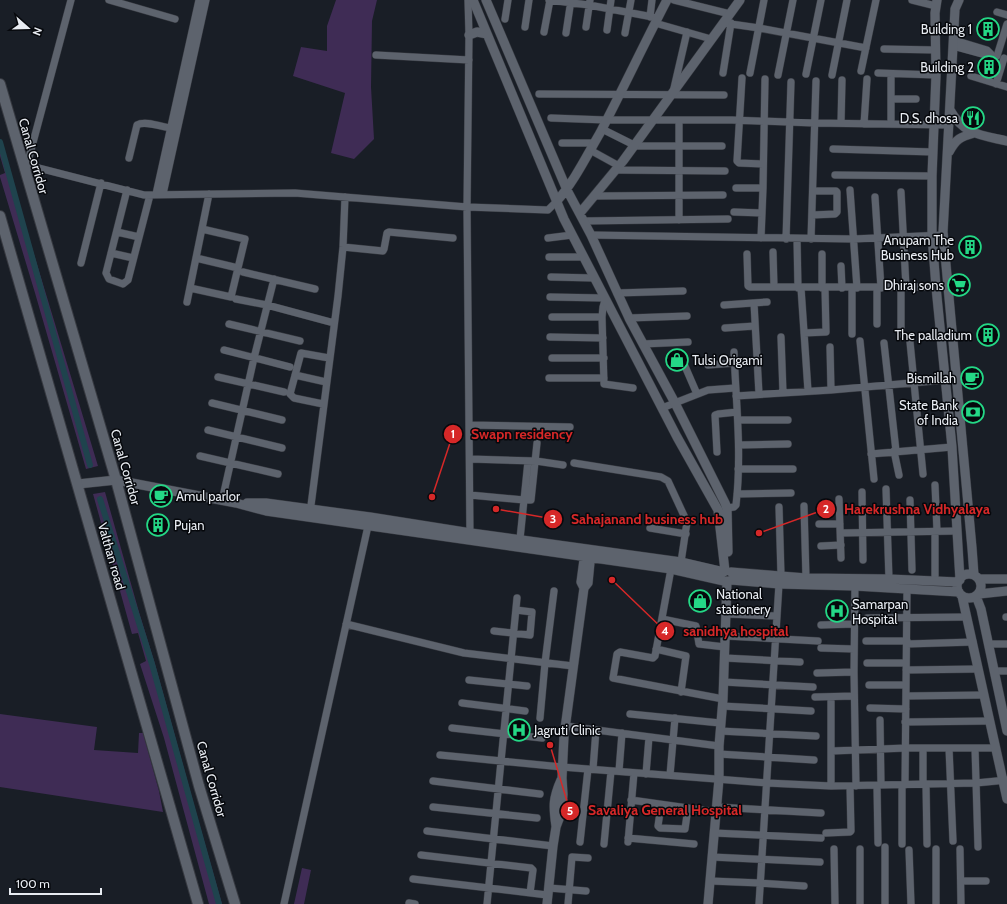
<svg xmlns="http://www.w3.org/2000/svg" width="1007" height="904" font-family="Cabin,sans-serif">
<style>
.green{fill:#3f2c55}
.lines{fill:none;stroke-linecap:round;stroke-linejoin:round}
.canal{stroke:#1f434d;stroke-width:6}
.minor-casing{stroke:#373a41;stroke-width:8}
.tertiary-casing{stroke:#373a41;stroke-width:10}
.secondary-casing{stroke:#373a41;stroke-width:12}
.minor{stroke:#5d636d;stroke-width:7}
.tertiary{stroke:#5d636d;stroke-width:9}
.secondary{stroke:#5d636d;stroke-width:10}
.labels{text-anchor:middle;stroke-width:3;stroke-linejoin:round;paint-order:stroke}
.poi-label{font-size:13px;fill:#e8ecf2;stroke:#06080c;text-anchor:end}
.street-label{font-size:13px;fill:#e8ecf2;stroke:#06080c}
.leader{fill:none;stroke:#d62828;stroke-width:1.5}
.callout-dot{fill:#d62828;stroke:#06080c;stroke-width:1.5}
.mark-label{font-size:12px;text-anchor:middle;font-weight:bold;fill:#fff}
.callout-label{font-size:14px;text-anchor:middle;font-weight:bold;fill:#d62828;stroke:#06080c;stroke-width:3;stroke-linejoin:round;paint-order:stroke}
</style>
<rect width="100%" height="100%" fill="#191e26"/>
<path class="green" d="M 336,0 L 377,0 L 372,21 L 371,87 L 374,139 L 354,159 L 331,153 L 345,93 L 293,76 L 301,47 L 327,51 L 327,26 Z
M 0,142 L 98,466 L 86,469 L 35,293 L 0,177 L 0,175 L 5,173 L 0,156 Z
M 105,492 L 139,612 L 155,664 L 199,823 L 222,904 L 209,904 L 164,738 L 140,664 L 146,661 L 138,633 L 132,634 L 93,494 Z
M 0,714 L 97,727 L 94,750 L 138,753 L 139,733 L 143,733 L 159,791 L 163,812 L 0,787 Z
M 302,868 L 311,870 L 304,904 L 294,904 Z"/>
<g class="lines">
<path class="canal" d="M 0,142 L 90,465
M 100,499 L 152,664 L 219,904"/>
<g class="minor-casing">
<path id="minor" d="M 109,0 L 175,19
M 468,0 L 469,35 L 467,207 L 470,537
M 549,0 L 589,5 L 658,18
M 674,0 L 730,14
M 912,0 L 936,6
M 997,12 L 1007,15
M 650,17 L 652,0
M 505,19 L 508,0
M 655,23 L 711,39
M 724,23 L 759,28 L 866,48
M 525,27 L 529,0
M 586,27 L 590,0
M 607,30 L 611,0
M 544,32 L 550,0
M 566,33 L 571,0
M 625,33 L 631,0
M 953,46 L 986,55 L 991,54 L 987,50 L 954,40
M 884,49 L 936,50
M 376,55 L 469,60
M 997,56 L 1007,24
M 861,71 L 876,0
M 723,73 L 731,23
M 750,73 L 764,0
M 878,73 L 936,75
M 806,74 L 821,0
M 778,75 L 793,0
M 832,75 L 847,0
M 971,76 L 1007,87
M 742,78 L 737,161 L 739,163 L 763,164
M 996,84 L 1004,58
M 674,88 L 687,32
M 539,94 L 724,95
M 891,99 L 916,99
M 551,118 L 606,120 L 732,120 L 814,123 L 949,125
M 841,123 L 842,80
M 864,124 L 867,79
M 891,124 L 891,74
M 602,129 L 634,145
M 562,143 L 594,143
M 633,146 L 722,146
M 833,149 L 933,152
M 590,150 L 619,166
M 129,158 L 137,125 C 145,120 162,127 171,128
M 23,164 L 144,195 L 295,193 L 467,207 L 548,210 L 556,202
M 27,165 L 71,0
M 615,170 L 725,171
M 835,175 L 932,176
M 736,188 L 763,188
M 127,190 L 106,273 L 109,279 L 123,284 L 128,280 L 150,195
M 850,190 L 857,288
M 901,192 L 906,287
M 156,194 L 199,0
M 163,194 L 206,0
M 595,196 L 723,195
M 875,197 L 881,288
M 734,212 L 762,213
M 812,215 L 835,214 L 837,212 L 837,192 L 836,191 L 813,191
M 679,220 L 679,120
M 584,221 L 728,219
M 117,232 L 139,237
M 591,235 L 853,239 L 944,235
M 548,238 L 572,235
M 761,238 L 763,188 L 765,79
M 786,239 L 791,82
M 797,239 L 798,288
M 811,239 L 816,81
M 343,247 L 383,251 L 384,249 L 387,233 L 389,232 L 453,238
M 773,252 L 774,287
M 111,253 L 133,258
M 747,254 L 748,286 L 750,287 L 936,287
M 822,254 L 822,288
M 549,257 L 584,257
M 196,258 L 238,268
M 81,263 L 101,183
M 841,266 L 842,288
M 243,272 L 315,289
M 551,277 L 594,278
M 901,287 L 901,334
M 190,288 L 231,297 L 245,239 L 202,229
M 801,288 L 808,391
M 852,288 L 852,334
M 877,288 L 877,324
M 617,293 L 683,291
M 550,297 L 604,298
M 236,299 L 267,305 L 334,323
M 605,300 L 603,307 L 602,317 L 604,384 L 633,388
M 187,302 L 209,194
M 754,303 L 759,394
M 724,305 L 767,302
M 552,317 L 602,317
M 629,318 L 687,316
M 229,324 L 300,341
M 725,328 L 755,326
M 804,333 L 826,332 L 825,288
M 550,337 L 603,338
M 781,337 L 783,393
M 860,341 L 874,479
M 910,342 L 923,474
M 884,343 L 896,451
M 643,344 L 688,342
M 830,347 L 831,390
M 224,350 L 290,367
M 681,357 L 697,394
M 552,358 L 604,358
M 708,365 L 735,363
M 295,375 L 326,382
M 218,377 L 284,392
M 549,378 L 604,378
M 736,396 L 831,390 L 957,379
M 212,403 L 282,420
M 323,404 L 294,398 L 290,394 L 301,353 L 329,358
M 662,408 L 708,390 L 735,388
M 738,420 L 788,420
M 470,425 L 570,427
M 208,430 L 282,448
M 739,445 L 788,444
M 894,451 L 899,475
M 717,452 L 715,415 L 718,414 L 737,412
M 871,454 L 952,447
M 200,456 L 278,474
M 470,459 L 536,461 L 563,465
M 574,463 L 661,477 L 668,481 L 687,522 L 681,562
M 738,469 L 793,469
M 935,485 L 937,531
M 886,489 L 889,579
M 862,492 L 863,560
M 737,494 L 791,493
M 470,495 L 524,500 L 531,500 L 537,443
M 839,499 L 841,558
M 910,500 L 912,570
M 222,501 L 254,358 L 274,279
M 804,506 L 806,578
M 779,507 L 781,575
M 727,508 L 734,507 L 736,505 C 742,454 736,403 734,352
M 310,513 L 338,296 L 343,247 L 345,197
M 819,524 L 840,524
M 650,528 L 686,534
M 935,531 L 935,581
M 841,533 L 957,531
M 520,539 L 528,461
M 821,546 L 841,545
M 671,569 L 655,656 L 653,658 L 620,652 L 617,654 L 613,678 L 723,699
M 855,582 L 854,672 L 856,786
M 727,614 L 777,616
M 1006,617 L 1007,617
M 867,618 L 967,617
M 662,619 L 696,626 L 699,644 L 725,647
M 346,624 L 464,653 L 573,666
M 821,625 L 854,624
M 494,631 L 530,635 L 532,612 L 516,610
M 726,636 L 818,641
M 866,641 L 907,641
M 907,644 L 973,642
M 989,644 L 1007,644
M 821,648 L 854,649
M 656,649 L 686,656 L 681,692
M 725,658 L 800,662
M 867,663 L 906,663
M 906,670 L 978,669
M 994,671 L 1007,671
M 817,673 L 854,672
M 469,680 L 527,686
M 724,682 L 813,687
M 869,685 L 906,685
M 906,696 L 984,695
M 815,697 L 854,696
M 831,697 L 831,786
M 462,703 L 525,711
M 722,706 L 811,711
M 870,708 L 906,709
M 630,714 L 720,723
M 540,718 L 545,663 L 554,591
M 880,720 L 881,785
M 905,722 L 990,721
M 566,726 L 719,746
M 452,728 L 542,738
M 720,731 L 816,736
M 923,748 L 923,784
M 949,748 L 953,841
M 975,748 L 978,847
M 832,751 L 906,748 L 996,748
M 719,754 L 814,760
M 440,755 L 562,767 L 767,783 L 831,786 L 976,783 L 1007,780
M 593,769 L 596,730
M 619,771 L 622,733
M 646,774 L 649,737
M 670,775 L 675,718
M 433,781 L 540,794
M 926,784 L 927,844
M 902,785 L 902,844
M 905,785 L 907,590
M 877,786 L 878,843
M 631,800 L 716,812
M 661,805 L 658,826 L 660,828 L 685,829 L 688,808
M 433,807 L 537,818
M 716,807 L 821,813
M 427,831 L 553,846
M 714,833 L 821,838
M 826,833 L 850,832 L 851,831 L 850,786
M 628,838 L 694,844
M 580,842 L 588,769
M 628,842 L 634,773
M 604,844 L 611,771
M 834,849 L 835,904
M 960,849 L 961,904
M 909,850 L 911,904
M 421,855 L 531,868 L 533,870 L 530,893
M 712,857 L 820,862
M 413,879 L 547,895
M 711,881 L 760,883 L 804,886
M 961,881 L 986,881
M 549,888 L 586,891
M 409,903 L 415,904
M 284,904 L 368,526
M 487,904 L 517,598
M 568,904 L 572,857 L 588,858
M 759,904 L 779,584
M 860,904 L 860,849
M 885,904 L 885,847
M 936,904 L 936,849"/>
</g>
<g class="tertiary-casing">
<path id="tertiary" d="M 473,0 L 564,219 L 677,437 L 718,510 L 725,571
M 486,0 L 567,190 L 591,235 L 629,318 L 675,403 L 725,503 L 727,508 L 728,552
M 937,0 L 935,13 L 936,75 L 932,176 L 932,235 L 936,287 L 952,447 L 960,580
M 959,0 L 955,9 L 943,232 L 972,548 L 974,575
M 469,35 L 477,32 L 487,34
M 950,110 C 964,135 981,135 1007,141
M 949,152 C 956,139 960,137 974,133
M 556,202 C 574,182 586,157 600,133 C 623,89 644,44 667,0
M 580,213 L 623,161 L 740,0
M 78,484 L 116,480 L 236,503 L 266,511 L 671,569 L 724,581
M 247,503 L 266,503 L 370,517 L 471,533 L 681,562 L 724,572
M 731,572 L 806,578 L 889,579 L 958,582
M957 586a12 12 0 1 1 24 0a12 12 0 1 1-24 0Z
M 979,579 L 1007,579
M 731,580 L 779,584 L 855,586 L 959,592
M 584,588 L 581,582 L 585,552
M 979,594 L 1007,591
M 962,596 L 1007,799
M 976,596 L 981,609 L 1007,731
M 556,826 C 553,806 553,798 561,780
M 547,904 L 553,846 L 556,827 L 562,811 L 563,794 L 562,778 L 564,736 L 584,588 L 588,583 L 591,552
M 708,904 L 719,779 L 719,746 L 723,699 L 727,581"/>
</g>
<g class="secondary-casing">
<path id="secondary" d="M 0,84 L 116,480 L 199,786 L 235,904
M 0,216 L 198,904"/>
</g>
<use href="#minor" class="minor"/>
<use href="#tertiary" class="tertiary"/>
<use href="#secondary" class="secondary"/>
</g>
<defs>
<g id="building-ring" transform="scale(1.15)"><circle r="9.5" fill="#06080c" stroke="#24d886" stroke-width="1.5"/><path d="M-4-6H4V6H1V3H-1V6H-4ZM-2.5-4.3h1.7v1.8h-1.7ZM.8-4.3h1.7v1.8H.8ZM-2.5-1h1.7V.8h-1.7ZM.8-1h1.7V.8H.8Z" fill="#24d886"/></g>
<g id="restaurant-ring" transform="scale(1.15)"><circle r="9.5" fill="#06080c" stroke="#24d886" stroke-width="1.5"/><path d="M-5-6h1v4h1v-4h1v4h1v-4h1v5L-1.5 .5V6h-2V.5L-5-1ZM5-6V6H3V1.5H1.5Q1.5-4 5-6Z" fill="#24d886"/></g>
<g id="supermarket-ring" transform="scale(1.15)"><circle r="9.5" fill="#06080c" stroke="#24d886" stroke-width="1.5"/><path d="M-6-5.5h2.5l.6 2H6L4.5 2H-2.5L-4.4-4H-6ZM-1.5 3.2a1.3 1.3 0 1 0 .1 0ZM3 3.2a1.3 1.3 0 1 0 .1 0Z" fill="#24d886"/></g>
<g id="shop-ring" transform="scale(1.15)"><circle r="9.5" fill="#06080c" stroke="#24d886" stroke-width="1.5"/><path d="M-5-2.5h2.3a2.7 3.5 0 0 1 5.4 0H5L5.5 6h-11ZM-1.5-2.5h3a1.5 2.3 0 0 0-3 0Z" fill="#24d886"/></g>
<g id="cafe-ring" transform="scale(1.15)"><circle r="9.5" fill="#06080c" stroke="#24d886" stroke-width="1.5"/><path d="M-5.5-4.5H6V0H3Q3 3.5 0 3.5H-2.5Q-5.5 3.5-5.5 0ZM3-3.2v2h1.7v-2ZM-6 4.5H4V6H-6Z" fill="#24d886"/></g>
<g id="bank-ring" transform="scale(1.15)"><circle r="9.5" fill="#06080c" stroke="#24d886" stroke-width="1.5"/><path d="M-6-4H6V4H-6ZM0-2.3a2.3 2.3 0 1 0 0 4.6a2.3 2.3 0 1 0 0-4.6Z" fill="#24d886"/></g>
<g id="hospital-ring" transform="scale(1.15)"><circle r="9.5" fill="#06080c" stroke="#24d886" stroke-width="1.5"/><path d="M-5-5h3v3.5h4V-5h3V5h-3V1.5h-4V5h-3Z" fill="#24d886"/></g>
</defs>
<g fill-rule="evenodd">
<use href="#building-ring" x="988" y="29"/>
<use href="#building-ring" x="989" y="67"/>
<use href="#restaurant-ring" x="973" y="118"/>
<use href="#building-ring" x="970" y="247"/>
<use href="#supermarket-ring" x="959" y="285"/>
<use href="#building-ring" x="988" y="335"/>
<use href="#shop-ring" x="677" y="360"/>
<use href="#cafe-ring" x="972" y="378"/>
<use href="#bank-ring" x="973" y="412"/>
<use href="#cafe-ring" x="161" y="496"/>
<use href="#building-ring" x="158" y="525"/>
<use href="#shop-ring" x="700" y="601"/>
<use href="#hospital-ring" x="837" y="611"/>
<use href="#hospital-ring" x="519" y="730"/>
</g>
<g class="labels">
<g class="poi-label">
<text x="972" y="34">Building 1</text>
<text x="974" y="72">Building 2</text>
<text x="958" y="123">D.S. dhosa</text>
<text x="954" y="245">Anupam The<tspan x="954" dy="15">Business Hub</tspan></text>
<text x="944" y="290">Dhiraj sons</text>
<text x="972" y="340">The palladium</text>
<text x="692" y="365" text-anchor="start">Tulsi Origami</text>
<text x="956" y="383">Bismillah</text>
<text x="958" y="410">State Bank<tspan x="958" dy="15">of India</tspan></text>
<text x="176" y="501" text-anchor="start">Amul parlor</text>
<text x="174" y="530" text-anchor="start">Pujan</text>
<text x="716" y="599" text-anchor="start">National<tspan x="716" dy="15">stationery</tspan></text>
<text x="852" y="609" text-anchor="start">Samarpan<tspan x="852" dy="15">Hospital</tspan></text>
<text x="534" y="735" text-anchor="start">Jagruti Clinic</text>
</g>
<g class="street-label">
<text transform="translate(34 156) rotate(74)" y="5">Canal Corridor</text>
<text transform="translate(126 467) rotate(74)" y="5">Canal Corridor</text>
<text transform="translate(112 556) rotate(74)" y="5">Valthan road</text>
<text transform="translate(212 779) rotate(74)" y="5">Canal Corridor</text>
</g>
</g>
<path class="leader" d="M432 497L453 434M759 533L826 509M496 509L553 519M612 580L665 631M550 745L570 811"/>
<g class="callout-dot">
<circle cx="432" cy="497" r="4"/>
<circle cx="759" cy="533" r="4"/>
<circle cx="496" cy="509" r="4"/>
<circle cx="612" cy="580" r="4"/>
<circle cx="550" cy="745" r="4"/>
<circle cx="453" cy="434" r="10"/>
<circle cx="826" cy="509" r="10"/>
<circle cx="553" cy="519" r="10"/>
<circle cx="665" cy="631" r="10"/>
<circle cx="570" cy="811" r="10"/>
</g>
<g class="mark-label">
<text x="453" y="438">1</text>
<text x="826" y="513">2</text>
<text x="553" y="523">3</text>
<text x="665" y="635">4</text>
<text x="570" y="815">5</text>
</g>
<g class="callout-label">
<text x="522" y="439">Swapn residency</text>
<text x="917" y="514">Harekrushna Vidhyalaya</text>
<text x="647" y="524">Sahajanand business hub</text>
<text x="736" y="636">sanidhya hospital</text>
<text x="665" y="815">Savaliya General Hospital</text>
</g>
<g transform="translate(28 28) rotate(110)" stroke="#06080c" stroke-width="3" paint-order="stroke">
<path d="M0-3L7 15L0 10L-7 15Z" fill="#e8ecf2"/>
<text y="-6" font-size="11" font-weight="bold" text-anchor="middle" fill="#e8ecf2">N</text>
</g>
<path d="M10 888v6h91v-6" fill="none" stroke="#e8ecf2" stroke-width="2"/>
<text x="16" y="888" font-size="12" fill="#e8ecf2" stroke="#06080c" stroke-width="3" paint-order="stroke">100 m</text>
</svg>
